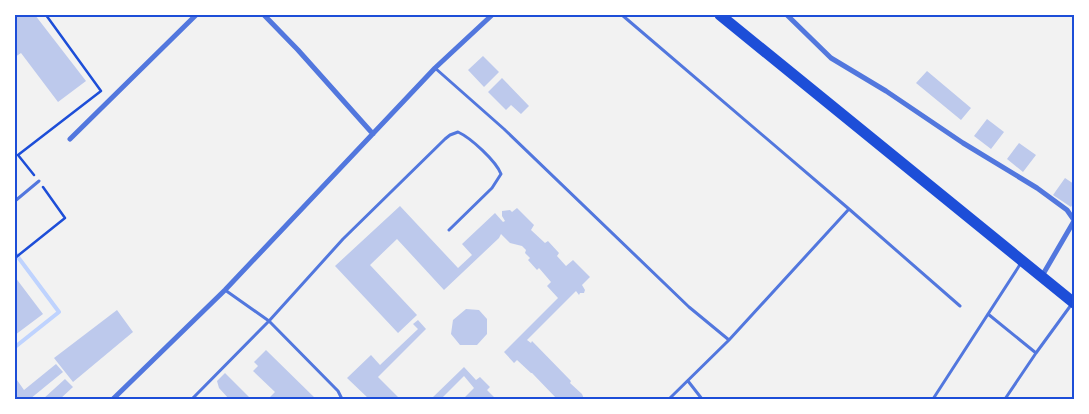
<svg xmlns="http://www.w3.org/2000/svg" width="1089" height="414" font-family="Figtree,sans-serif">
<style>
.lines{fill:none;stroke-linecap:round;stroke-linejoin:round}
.stream{stroke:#bfd3fe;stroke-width:4}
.building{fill:#bdc9ec}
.path{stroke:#1d4ed8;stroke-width:2.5}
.service{stroke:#5277de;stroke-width:3}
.minor{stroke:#5277de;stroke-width:5}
.trunk{stroke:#1d4ed8;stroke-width:11}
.neatline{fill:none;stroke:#1d4ed8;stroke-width:2}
</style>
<rect width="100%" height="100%" fill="#f2f2f2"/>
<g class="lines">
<path class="stream" d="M 15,253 L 59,312 L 15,347"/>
</g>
<path class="building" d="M 15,15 L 35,15 L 86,81 L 58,102 L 21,53 L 15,57 Z
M 483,56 L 499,72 L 484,87 L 468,70 Z
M 927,71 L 971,108 L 961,120 L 916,83 Z
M 502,78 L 529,106 L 521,114 L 511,105 L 506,110 L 488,92 Z
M 987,119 L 1004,132 L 991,149 L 974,136 Z
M 1019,143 L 1036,155 L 1023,172 L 1007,159 Z
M 1065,178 L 1074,184 L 1074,202 L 1071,207 L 1053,195 Z
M 400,206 L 458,268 L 472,255 L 462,244 L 495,213 L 503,222 L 505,221 L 502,216 L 502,211 L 510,210 L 512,212 L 517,208 L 534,225 L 531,230 L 545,243 L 548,241 L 559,253 L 557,256 L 566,266 L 573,260 L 590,277 L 582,285 L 585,290 L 584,293 L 580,293 L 579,295 L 576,291 L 527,340 L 531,343 L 532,341 L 571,381 L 570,383 L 582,394 L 584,399 L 557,399 L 532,373 L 531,373 L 517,360 L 514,363 L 504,352 L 558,298 L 547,286 L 551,282 L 539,268 L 537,270 L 528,260 L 530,258 L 525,253 L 526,250 L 522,246 L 510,243 L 501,234 L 499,238 L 444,290 L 397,239 L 370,265 L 417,315 L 398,333 L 335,266 Z
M 15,277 L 43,314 L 15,335 Z
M 466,309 L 479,310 L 487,319 L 487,334 L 477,345 L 460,345 L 451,334 L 453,320 Z
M 117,310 L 133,332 L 73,382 L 54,358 Z
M 418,320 L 426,329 L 378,377 L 400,399 L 369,399 L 347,378 L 371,355 L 380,365 L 418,329 L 413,324 Z
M 266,350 L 316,399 L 268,399 L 275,392 L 253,371 L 258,366 L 254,362 Z
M 56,364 L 63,372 L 30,399 L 15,399 L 15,381 L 17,380 L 24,390 Z
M 464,367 L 476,380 L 480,377 L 490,387 L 487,390 L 496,399 L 467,399 L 465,397 L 474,388 L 464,376 L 441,399 L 431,399 Z
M 225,373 L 251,399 L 229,399 L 219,388 L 217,381 Z
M 65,379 L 73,387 L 60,399 L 43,399 Z"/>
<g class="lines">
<path class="path" d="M 34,175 L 18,155 L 101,91 L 46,15
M 15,258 L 65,218 L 43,187"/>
<path class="service" d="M 622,15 L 849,209 L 960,306
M 435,68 L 504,129 L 689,307 L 729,340 L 669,399
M 15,201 L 39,181
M 225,290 L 269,321 L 338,391 L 342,399
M 988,314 L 1036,353
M 729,340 L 849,209
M 688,381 L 702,399
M 192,399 L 269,321 L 343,239 L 445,139 L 450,135 L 458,132 C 471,138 496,161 501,174 L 492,188 L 449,230
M 933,399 L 1021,263
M 1005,399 L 1036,353 L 1071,305"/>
<path class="minor" d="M 264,15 L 298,50 L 373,134
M 787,15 L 831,58 L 886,91 L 963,143 L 1037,188 L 1067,210 L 1074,220
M 70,139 L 196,15
M 1042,276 L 1074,221
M 113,399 L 225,290 L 435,68 L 492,15"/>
<path class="trunk" d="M 720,15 L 1074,303"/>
</g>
<rect width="1089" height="414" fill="none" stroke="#ffffff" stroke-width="32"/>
<rect x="16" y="16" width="1057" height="382" class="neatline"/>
</svg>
